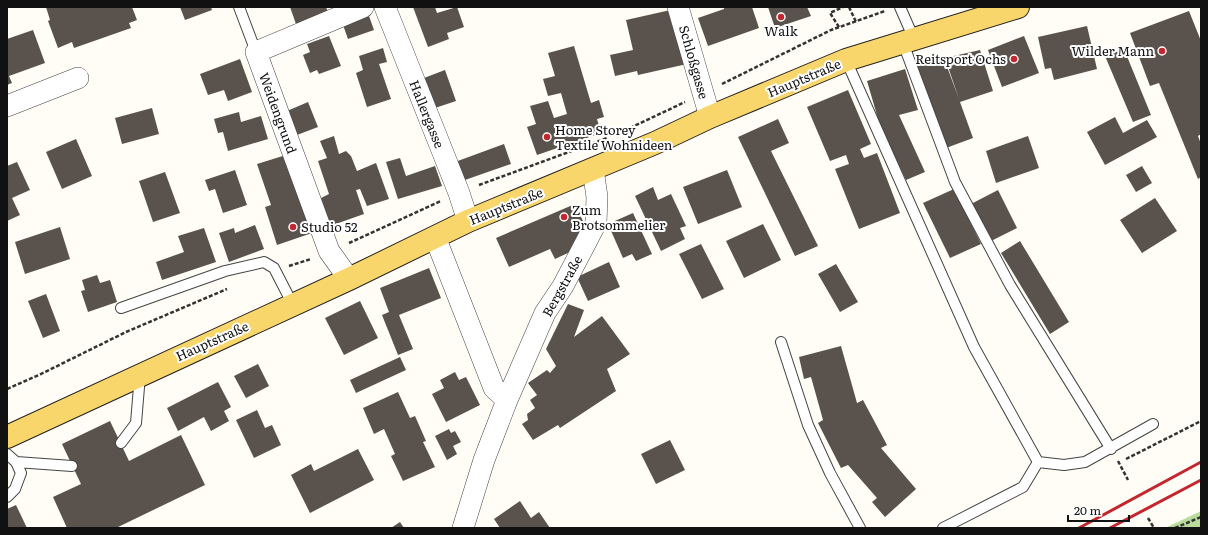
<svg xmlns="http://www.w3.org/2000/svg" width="1208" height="535" font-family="Literata,serif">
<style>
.forest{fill:#b9dc9c}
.building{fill:#5a524d}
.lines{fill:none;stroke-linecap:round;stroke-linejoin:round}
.service-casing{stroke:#444;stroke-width:12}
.minor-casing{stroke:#444;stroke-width:22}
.primary-casing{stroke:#222;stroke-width:24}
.path{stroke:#333;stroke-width:2.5;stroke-dasharray:4 2;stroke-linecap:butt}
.service{stroke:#fff;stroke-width:10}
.minor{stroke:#fff;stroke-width:21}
.primary{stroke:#f9d66b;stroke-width:22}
.rail{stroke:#c4262e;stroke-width:3}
.poi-dot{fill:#c4262e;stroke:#fff;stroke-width:1.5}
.labels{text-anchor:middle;stroke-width:4;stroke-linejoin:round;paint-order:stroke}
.poi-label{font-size:13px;fill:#111;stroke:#fff;text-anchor:start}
.street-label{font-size:13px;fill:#111;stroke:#fff}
</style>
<rect width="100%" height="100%" fill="#fffdf5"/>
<path class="forest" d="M 1201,511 L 1201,528 L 1165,528 Z"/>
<path class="building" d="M 46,7 L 132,7 L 137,20 L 129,23 L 131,28 L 74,48 L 72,42 L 58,48 L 48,21 L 50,20 Z
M 180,7 L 211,7 L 212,10 L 185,20 Z
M 290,7 L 326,7 L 328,12 L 296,24 Z
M 413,7 L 435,7 L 437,13 L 457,7 L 464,27 L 447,33 L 449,39 L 428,47 Z
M 724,7 L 752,7 L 759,28 L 708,46 L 698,18 L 724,9 Z
M 768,7 L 807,7 L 811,16 L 775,28 Z
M 675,9 L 687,64 L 638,75 L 637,71 L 615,76 L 610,55 L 633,50 L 626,20 Z
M 1189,11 L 1201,41 L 1201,134 L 1198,136 L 1201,144 L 1201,177 L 1198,179 L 1159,83 L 1150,86 L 1130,33 Z
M 369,16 L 374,30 L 348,39 L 343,25 Z
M 1087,26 L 1097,69 L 1054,80 L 1051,68 L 1045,69 L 1038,37 Z
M 33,30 L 45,63 L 9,76 L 12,83 L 7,85 L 7,39 Z
M 329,36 L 341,66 L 319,74 L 317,70 L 310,73 L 303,55 L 310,52 L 307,44 Z
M 1024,36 L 1039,73 L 1002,87 L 988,50 Z
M 574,46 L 591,103 L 599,100 L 604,117 L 597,119 L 601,133 L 537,155 L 527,127 L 536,124 L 530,106 L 548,101 L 554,118 L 567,114 L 561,93 L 548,96 L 543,79 L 555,76 L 548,53 Z
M 383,48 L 387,62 L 379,64 L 391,99 L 367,107 L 356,73 L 363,70 L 359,56 Z
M 1124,49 L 1151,115 L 1133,122 L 1105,56 Z
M 980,50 L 993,91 L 960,102 L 973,138 L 946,148 L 916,66 L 943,56 L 959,99 L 945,58 Z
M 240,59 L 252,92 L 228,101 L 224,90 L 208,95 L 200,74 Z
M 905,69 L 918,110 L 899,115 L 925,172 L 906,180 L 879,122 L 867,81 Z
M 445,70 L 456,101 L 435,108 L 424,78 Z
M 848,90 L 871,144 L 860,149 L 864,158 L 877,153 L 900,213 L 859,229 L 835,169 L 849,164 L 846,155 L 830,161 L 807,107 Z
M 308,102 L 318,127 L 297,135 L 287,111 Z
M 152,108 L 159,134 L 122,144 L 115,118 Z
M 239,112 L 241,122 L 261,116 L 268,139 L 228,151 L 223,132 L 218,133 L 214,119 Z
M 1115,117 L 1123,133 L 1147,120 L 1157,137 L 1105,165 L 1087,132 Z
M 778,119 L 789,143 L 771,151 L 818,246 L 795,256 L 738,137 Z
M 334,136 L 339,154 L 346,151 L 351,156 L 357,171 L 376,163 L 389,199 L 367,206 L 360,189 L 356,190 L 364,214 L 330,226 L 321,198 L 329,194 L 318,161 L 327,158 L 320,141 Z
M 1028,136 L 1039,168 L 996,183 L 986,151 Z
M 76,139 L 92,176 L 62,189 L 46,152 Z
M 504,144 L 511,164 L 462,181 L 455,162 Z
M 286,155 L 312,233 L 277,245 L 265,207 L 271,205 L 257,164 Z
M 400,158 L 406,176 L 435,166 L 442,186 L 398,199 L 386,162 Z
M 17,162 L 30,190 L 12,198 L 20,215 L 7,221 L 7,166 Z
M 1142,166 L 1152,183 L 1136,192 L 1126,175 Z
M 235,170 L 247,205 L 223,213 L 215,189 L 209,191 L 205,180 Z
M 727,170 L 742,207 L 698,224 L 683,187 Z
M 165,172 L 180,213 L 153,222 L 139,181 Z
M 653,187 L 658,200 L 671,194 L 686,226 L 680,228 L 685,239 L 661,251 L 635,196 Z
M 954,189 L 981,244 L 950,258 L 923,203 Z
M 998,190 L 1017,228 L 991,241 L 971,204 Z
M 1155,198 L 1177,231 L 1142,253 L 1120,220 Z
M 575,204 L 588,232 L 583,246 L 555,259 L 550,249 L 509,267 L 496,238 Z
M 633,213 L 652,254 L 636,261 L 632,254 L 623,258 L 608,224 Z
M 763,224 L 781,260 L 744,278 L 726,241 Z
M 255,225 L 264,249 L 229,262 L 219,233 L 234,228 L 235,233 Z
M 60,227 L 70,259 L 25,274 L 15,242 Z
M 204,228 L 216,262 L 162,280 L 156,262 L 184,252 L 178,236 Z
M 1020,241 L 1069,322 L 1050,334 L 1001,253 Z
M 701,244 L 724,289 L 702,299 L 679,254 Z
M 609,262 L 620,287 L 588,301 L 577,277 Z
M 836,264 L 858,302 L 840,312 L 818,274 Z
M 429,268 L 441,298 L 399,315 L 413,349 L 398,355 L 382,315 L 389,312 L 380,288 Z
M 97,275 L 100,283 L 110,280 L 117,302 L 88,312 L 81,291 L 85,290 L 82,280 Z
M 46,294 L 60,331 L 43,338 L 28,301 Z
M 360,301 L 378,338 L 344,355 L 325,318 Z
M 568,304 L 584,310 L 574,337 L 602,316 L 630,354 L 607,369 L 616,391 L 560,428 L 558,425 L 533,440 L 522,424 L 528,420 L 527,414 L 535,408 L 530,400 L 537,395 L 528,383 L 547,370 L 550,373 L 556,366 L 546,349 Z
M 841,346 L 857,403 L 863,400 L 887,445 L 881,448 L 916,489 L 885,517 L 872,502 L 877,498 L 848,465 L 841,468 L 818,423 L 823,420 L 811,377 L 804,379 L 799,357 Z
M 400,357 L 406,370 L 356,393 L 350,380 Z
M 258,364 L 269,386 L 246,398 L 234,376 Z
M 455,372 L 459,380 L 466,377 L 480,405 L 446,422 L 432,394 L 444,388 L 440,380 Z
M 218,382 L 231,407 L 224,411 L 229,421 L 211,431 L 204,417 L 178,431 L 167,408 Z
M 398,392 L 410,418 L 415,416 L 426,441 L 423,442 L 435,467 L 403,481 L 391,456 L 395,454 L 384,429 L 374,434 L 363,408 Z
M 257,410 L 265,428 L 272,425 L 281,445 L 254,458 L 236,420 Z
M 110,421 L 129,461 L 181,435 L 205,485 L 116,528 L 67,528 L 53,497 L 81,484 L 62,444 Z
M 449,429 L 451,433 L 455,431 L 461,442 L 453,446 L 457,454 L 447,460 L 435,436 Z
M 670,440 L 685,470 L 656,484 L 641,454 Z
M 358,449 L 374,480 L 310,513 L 291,475 L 311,464 L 314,471 Z
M 520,501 L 531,518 L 539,512 L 550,528 L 500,528 L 494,519 Z
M 16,505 L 27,528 L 7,528 L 7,509 Z
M 400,522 L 404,528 L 391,528 Z"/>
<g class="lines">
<g class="service-casing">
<path id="service" d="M 239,7 L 256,52
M 900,7 L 914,39
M 903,43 L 955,182 L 1010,285 L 1111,449
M 846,60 L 974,347 L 1038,462 L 1064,465 L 1085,462 L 1153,424
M 121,308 L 225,271 L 264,262 L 274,268 L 293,305
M 781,342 L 808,425 L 830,473 L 860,528
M 121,443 L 136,423 L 140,375
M 7,454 L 16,462 L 21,473 L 15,489 L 7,497
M 16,462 L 72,466
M 943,528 L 1023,487 L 1038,462"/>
</g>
<g class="minor-casing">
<path id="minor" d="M 385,7 L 459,193 L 468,221
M 678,7 L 710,117
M 7,106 L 78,78
M 435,237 L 494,388 L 507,400
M 349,279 L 329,251 L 256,52 L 363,7
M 463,528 L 484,460 L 507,400 L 545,313 L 563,286 L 596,223 L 597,197 L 593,169"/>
</g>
<g class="primary-casing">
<path id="primary" d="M 7,437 L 349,279 L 468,221 L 655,143 L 710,117 L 846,60 L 1018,7"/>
</g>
<path class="path" d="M 849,7 L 856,22
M 839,27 L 830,13 L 843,7
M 722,84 L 831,30 L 885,11
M 630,128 L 685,102
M 479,185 L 607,138
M 349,243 L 441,201
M 289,266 L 311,259
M 7,389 L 41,374 L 126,332 L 227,289
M 1126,459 L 1201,421
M 1118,461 L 1128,480
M 1148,518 L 1154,528
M 1175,528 L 1201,517"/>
<use href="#service" class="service"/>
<use href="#minor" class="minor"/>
<use href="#primary" class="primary"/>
<path class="rail" d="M 1079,528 L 1201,462
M 1110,528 L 1201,480"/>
</g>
<g class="poi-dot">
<circle cx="781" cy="17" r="4"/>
<circle cx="1162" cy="51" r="4"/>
<circle cx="1014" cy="59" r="4"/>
<circle cx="547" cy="137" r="4"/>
<circle cx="564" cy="217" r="4"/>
<circle cx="293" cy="227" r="4"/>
</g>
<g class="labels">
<g class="poi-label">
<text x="781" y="36" text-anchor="middle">Walk</text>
<text x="1154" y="56" text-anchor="end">Wilder Mann</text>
<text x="1006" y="64" text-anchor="end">Reitsport Ochs</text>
<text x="555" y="135">Home Storey<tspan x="555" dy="15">Textile Wohnideen</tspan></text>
<text x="572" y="215">Zum<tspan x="572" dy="15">Brotsommelier</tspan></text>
<text x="301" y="232">Studio 52</text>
</g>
<g class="street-label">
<text transform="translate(694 62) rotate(74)" y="5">Schloßgasse</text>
<text transform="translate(804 78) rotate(-23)" y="5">Hauptstraße</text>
<text transform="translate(278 113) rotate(70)" y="5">Weidengrund</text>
<text transform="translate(427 114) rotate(68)" y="5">Hallergasse</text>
<text transform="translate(506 206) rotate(-22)" y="5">Hauptstraße</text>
<text transform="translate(562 286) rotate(-61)" y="5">Bergstraße</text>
<text transform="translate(212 341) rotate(-24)" y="5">Hauptstraße</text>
</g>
</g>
<rect width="1208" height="535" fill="none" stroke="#111111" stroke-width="16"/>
<path d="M1068 515v6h61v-6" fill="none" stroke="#111111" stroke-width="2"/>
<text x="1074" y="515" font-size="12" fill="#111111" stroke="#ffffff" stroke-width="3" paint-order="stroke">20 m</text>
</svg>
